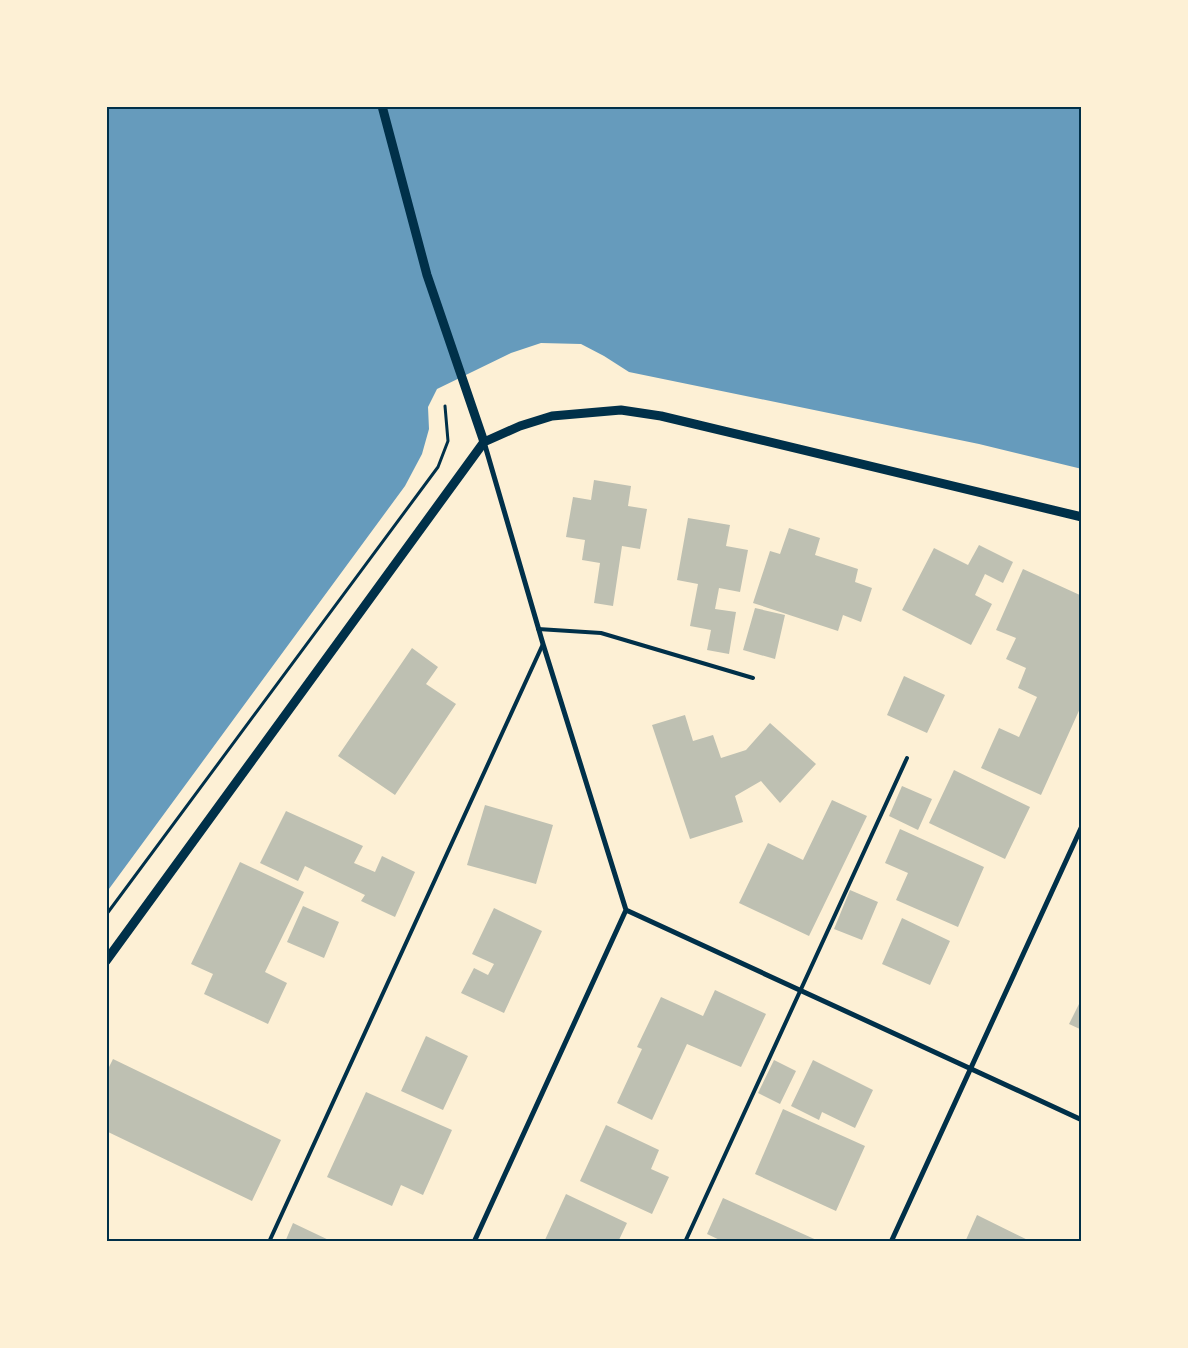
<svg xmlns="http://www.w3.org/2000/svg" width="1188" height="1348" font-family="'Fira Sans Condensed',sans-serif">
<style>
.water{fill:#669bbc}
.building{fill:#bec0b2}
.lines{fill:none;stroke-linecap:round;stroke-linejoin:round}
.path{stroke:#003049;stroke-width:3}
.service{stroke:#003049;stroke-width:4}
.minor{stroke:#003049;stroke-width:5}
.tertiary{stroke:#003049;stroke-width:9}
.neatline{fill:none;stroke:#003049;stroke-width:2}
</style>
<rect width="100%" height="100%" fill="#fdf0d5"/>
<path class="water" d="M 106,106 L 1082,106 L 1082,469 L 979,444 L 629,372 L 604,356 L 581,344 L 541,343 L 511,353 L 437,389 L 428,407 L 429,429 L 422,454 L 405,486 L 106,893 Z"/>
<path class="building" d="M 594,480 L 631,486 L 628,506 L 647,509 L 640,549 L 622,546 L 613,606 L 594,603 L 600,563 L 582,560 L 585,540 L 566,537 L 573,497 L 591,500 Z
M 688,518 L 730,525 L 726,546 L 748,550 L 740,592 L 719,588 L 715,609 L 736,612 L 729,654 L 707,650 L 711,630 L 690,626 L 698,584 L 677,580 Z
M 789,528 L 820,538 L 815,555 L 858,569 L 855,582 L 872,588 L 861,622 L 843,615 L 838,631 L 753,603 L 770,551 L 780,554 Z
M 979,545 L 1013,562 L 1003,583 L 985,574 L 975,595 L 992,604 L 971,645 L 902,610 L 934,548 L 968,565 Z
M 1023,569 L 1082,596 L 1082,704 L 1041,795 L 981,768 L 999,728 L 1019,737 L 1037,697 L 1018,688 L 1026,668 L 1006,659 L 1016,638 L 996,630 Z
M 755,608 L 785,615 L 775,659 L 743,650 Z
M 412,648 L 438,667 L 426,684 L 456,704 L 395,795 L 338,756 Z
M 904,676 L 945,695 L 927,733 L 887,715 Z
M 685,715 L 693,741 L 713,735 L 721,758 L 746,750 L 770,723 L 816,764 L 780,803 L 761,781 L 735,796 L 743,822 L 690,839 L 652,725 Z
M 954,770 L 1030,807 L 1005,859 L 929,823 Z
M 902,786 L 932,799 L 918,830 L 889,816 Z
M 832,800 L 867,816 L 809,936 L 739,903 L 768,843 L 803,860 Z
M 485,805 L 553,825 L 536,884 L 467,865 Z
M 286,811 L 363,846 L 354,863 L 375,872 L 382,856 L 415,872 L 395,917 L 361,901 L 365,895 L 305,866 L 298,881 L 260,863 Z
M 900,829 L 984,867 L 958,927 L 896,900 L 908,873 L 885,863 Z
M 240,862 L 304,892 L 265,972 L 287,983 L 268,1024 L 204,994 L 213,974 L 191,964 Z
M 850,890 L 878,902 L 862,940 L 834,929 Z
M 303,906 L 339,922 L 324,958 L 287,942 Z
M 494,908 L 542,931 L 504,1013 L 461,993 L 474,968 L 488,975 L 494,964 L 472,954 Z
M 902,918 L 950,941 L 930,985 L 882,964 Z
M 715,990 L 766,1014 L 741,1067 L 687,1044 L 652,1120 L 617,1103 L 642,1049 L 637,1047 L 661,997 L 703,1016 Z
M 1082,998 L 1082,1030 L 1069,1024 Z
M 426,1036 L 468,1056 L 443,1110 L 401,1091 Z
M 113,1059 L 281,1140 L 252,1201 L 106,1131 L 106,1073 Z
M 774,1060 L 796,1071 L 780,1104 L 758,1093 Z
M 813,1060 L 873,1090 L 855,1128 L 822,1112 L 819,1120 L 791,1106 Z
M 366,1092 L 452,1130 L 423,1195 L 401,1185 L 392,1206 L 327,1177 Z
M 783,1109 L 865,1146 L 836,1211 L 755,1174 Z
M 606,1125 L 659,1150 L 651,1169 L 669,1177 L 652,1214 L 580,1181 Z
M 566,1194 L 627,1223 L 618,1242 L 544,1242 Z
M 723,1198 L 821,1242 L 724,1242 L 707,1234 Z
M 977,1215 L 1032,1242 L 965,1242 Z
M 293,1223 L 333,1242 L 285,1242 Z"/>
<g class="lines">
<path class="path" d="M 106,915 L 438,467 L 448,441 L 445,406"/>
<path class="service" d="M 538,629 L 601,633 L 753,678
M 269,1242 L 543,644
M 685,1242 L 907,758"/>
<path class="minor" d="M 484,442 L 543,644 L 626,910
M 626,910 L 1082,1120
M 474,1242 L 626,910
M 891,1242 L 1082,826"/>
<path class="tertiary" d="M 382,106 L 427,275 L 484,442
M 106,961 L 484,442 L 520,426 L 552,416 L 621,410 L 661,416 L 1082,517"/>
</g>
<rect width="1188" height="1348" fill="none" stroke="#fdf0d5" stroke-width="215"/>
<rect x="108" y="108" width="972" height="1132" class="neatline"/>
</svg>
